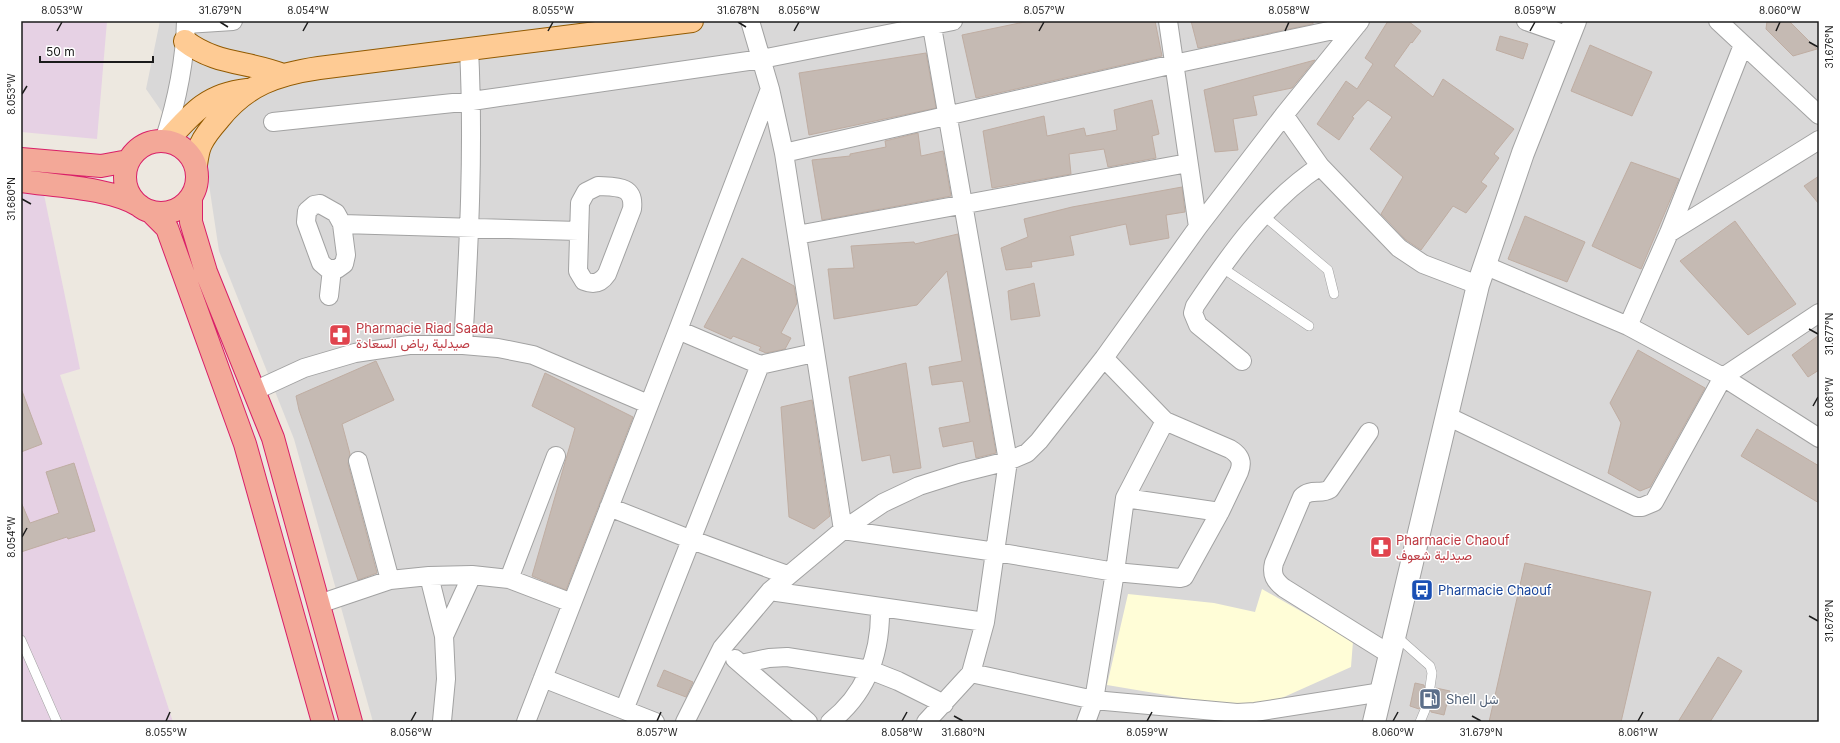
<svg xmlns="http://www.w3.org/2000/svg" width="1840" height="743" font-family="Inter,Vazirmatn,sans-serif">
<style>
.residential{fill:#d9d8d8}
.industrial{fill:#e6d1e4}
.education{fill:#fffdd7}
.building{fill:#c5bab3;stroke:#bfada2}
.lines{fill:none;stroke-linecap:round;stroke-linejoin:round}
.service-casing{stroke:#a2a2a2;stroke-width:10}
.minor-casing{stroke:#a2a2a2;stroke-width:20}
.tertiary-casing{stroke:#a2a2a2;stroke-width:24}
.primary-casing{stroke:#925a00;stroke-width:24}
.trunk-casing{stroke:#d91f68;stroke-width:24}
.service{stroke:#fff;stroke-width:9}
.minor{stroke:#fff;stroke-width:18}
.tertiary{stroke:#fff;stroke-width:22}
.primary{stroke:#fecb94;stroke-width:22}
.trunk{stroke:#f3a898;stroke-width:22}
.ticks{fill:none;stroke:#1b1b1b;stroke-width:1.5}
.labels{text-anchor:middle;stroke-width:3;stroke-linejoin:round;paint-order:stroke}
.health-label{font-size:13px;fill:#be3a42;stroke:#fff;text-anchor:start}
.transit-label{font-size:13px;fill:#164399;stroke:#fff;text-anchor:start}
.service-label{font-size:13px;fill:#4e5e75;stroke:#fff;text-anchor:start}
.neatline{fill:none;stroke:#1b1b1b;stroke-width:1.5}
.ticks-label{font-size:10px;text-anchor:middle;fill:#1b1b1b}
</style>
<rect width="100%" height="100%" fill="#ede8e0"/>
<path class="residential" d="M 160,21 L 1819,21 L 1819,722 L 373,722 L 294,439 L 219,251 L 208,178 L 146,89 Z"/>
<path class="industrial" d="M 21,21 L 107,21 L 97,139 L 21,132 Z
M 21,183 L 42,185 L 80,369 L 60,375 L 173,722 L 21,722 Z"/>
<path class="education" d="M 1262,589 L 1353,641 L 1351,667 L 1255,710 L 1107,685 L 1128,594 L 1214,603 L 1255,612 Z"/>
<path class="building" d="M 1029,21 L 1155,21 L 1162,56 L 976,98 L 962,35 Z
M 1191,21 L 1313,21 L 1313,24 L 1198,48 Z
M 1388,21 L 1408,21 L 1421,31 L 1412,43 L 1411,42 L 1394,66 L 1433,97 L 1443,79 L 1514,129 L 1494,154 L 1499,158 L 1481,182 L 1487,186 L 1466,213 L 1453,206 L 1421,250 L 1406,240 L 1381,214 L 1403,177 L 1370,149 L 1392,117 L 1368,100 L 1352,117 L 1354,118 L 1339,140 L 1317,124 L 1346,81 L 1357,89 L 1373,64 L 1365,58 Z
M 1767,21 L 1789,21 L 1817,49 L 1793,56 L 1766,29 Z
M 1500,36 L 1528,44 L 1523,59 L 1496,50 Z
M 1590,45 L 1652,72 L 1632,116 L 1571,91 Z
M 926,53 L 936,108 L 809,135 L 799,73 Z
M 1315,60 L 1292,88 L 1253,96 L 1257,115 L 1233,119 L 1238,150 L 1215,152 L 1204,90 Z
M 1152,100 L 1159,134 L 1152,136 L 1156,158 L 1108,167 L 1104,149 L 1069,154 L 1071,174 L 992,188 L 983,131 L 1044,116 L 1047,136 L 1084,128 L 1086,136 L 1117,130 L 1114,110 Z
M 918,133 L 921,156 L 943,151 L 951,196 L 822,220 L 812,160 L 850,156 L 850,154 L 886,147 L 885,141 Z
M 1631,162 L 1679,179 L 1641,269 L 1592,246 Z
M 1819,176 L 1819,204 L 1804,186 Z
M 1182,187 L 1185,212 L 1166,215 L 1169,238 L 1130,245 L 1126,224 L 1070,236 L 1074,255 L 1031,262 L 1032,267 L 1006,270 L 1001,248 L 1028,237 L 1024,219 L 1072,207 Z
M 1525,216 L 1585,242 L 1567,282 L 1508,259 Z
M 1735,221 L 1796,304 L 1748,335 L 1680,261 Z
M 958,234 L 996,453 L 976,458 L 973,441 L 943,447 L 939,428 L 970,422 L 963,382 L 962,381 L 932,385 L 929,367 L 962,361 L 947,271 L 917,305 L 834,319 L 828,269 L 854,268 L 851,246 L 914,242 L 915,244 Z
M 742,258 L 794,286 L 797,303 L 781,333 L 791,338 L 785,349 L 766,353 L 759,350 L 761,347 L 733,336 L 731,339 L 704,327 Z
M 1034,283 L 1040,316 L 1011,320 L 1008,291 Z
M 1819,335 L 1819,370 L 1808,377 L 1792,355 Z
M 1638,350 L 1705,388 L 1650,487 L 1640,491 L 1608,473 L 1621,423 L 1610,403 Z
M 376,361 L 394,400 L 342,424 L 350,454 L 348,464 L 377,573 L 358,580 L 299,410 L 296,396 Z
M 906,363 L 921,468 L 893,473 L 890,455 L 862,461 L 849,377 Z
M 545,373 L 633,417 L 566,590 L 532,576 L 575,428 L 532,406 Z
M 22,391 L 42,444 L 21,452 L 21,392 Z
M 812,400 L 830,516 L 814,529 L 789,517 L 781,407 Z
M 1757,429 L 1819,466 L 1819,503 L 1741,456 Z
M 74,463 L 95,531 L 68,539 L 67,537 L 21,552 L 21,502 L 30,523 L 59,513 L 46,472 Z
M 1525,563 L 1651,592 L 1621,722 L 1489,722 Z
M 1718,657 L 1742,671 L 1710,722 L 1678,722 Z
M 664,670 L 693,682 L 686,697 L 657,686 Z
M 1415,683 L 1424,685 L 1425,690 L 1429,693 L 1433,692 L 1436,688 L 1450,691 L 1444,715 L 1431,712 L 1430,707 L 1427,704 L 1422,705 L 1419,709 L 1410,706 Z"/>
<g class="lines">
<g class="service-casing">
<path id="service" d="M 1263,215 L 1328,270 L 1334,294
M 1221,267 L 1309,326
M 1395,635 L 1430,666 L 1432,673 L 1430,687
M 21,640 L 57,722
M 1420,722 L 1425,710"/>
</g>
<g class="minor-casing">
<path id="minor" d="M 1168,21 L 1198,227
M 1526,21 L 1569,36
M 1718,21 L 1819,115
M 186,24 L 233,21
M 770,89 L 784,153 L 843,530 L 996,552 L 1115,572 L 1180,578 L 1184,577 L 1220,512 L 1239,472 C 1243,462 1240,455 1230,449 L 1165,421 L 1104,358
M 1284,115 L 1320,166 L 1399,248 L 1423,264 L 1478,285
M 273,122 L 472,101 L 762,59 L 953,21
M 164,141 C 177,101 185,63 186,21
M 784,153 L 1174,64 L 1357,25
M 598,186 C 616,187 635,185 632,209 L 607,274 C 601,283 594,285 584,281 L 578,271 L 580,203 L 586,192 Z
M 320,204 L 336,213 L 342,224 L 346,255 L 344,264 L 337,269 L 328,269 L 321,263 L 306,222 L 307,211 L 314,205 Z
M 342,224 L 579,231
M 1669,233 L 1819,140
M 797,235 L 1188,163
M 1484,265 L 1628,326 L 1723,377 L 1819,438
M 329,296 L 332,269
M 1628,326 L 1669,233 L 1743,45
M 678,330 L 760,365 L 814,353
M 463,345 C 469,246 474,148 469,49
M 1242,361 L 1198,325 L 1193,313 L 1195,306 C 1230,254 1267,201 1320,166
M 254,391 L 304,368 L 355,353 L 409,345 L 463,345 L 498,348 L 533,355 L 648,404
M 1447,416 L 1636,507 L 1642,507 L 1654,502 L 1723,377 L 1819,313
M 1369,432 L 1330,489 C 1321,495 1310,488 1302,497 L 1274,563 C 1271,575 1275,581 1284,588 L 1391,655
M 358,461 L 390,580
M 1125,498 L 1220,512
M 609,507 L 692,540 L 787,575
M 429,576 L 444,636 L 446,679 L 442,721
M 509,579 L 556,456
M 770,591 L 985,622
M 319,604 L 390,580 L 429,576 L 472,575 L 509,579 L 572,603
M 444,636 L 472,575
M 735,659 L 808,722
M 741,664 L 769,658 L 787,657 L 870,670 L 898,681 L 944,704
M 971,673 L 1094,700 L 1237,713 L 1255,712 L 1382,692
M 543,678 L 655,722
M 624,710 L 760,365
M 526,722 L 678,330 L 770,89 L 750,21
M 685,722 L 722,648 L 770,591 L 843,530 L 883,503 L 919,486 L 960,473 L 1008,461 L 1027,453 L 1039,441 L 1104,358 L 1198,227 L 1284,115 L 1360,21
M 830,722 C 867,693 881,652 880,607
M 926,722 L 971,673 L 985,622 L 1008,461 L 931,21
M 1086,722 L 1094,700 L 1115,572 L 1125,498 L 1165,421"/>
</g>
<g class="tertiary-casing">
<path id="tertiary" d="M 1374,722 L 1478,285 L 1523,153 L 1575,21"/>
</g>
<g class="primary-casing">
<path id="primary" d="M 185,41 C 216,65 248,61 283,75
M 167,141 C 192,113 208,94 247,90
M 196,165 C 197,158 198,150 201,144 C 205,135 212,127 219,119 C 246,85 277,74 319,68 L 692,21"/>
</g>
<g class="trunk-casing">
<path id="trunk" d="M125 177a36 36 0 1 1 72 0a36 36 0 1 1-72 0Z
M 21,159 L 101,166 L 128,161
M 21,181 C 56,186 111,188 140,206
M 191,198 L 191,222 L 206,272 L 273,438 L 351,722
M 151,212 L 167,228 L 245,444 L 323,722"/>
</g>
<use href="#service" class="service"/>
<use href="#minor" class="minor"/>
<use href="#tertiary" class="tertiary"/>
<use href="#primary" class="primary"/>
<use href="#trunk" class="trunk"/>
</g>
<path class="ticks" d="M 220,22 L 228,27M 738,22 L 746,27M 57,31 L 62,22M 303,31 L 308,22M 548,31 L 553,22M 794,31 L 799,22M 1039,31 L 1044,22M 1285,31 L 1289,22M 1530,31 L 1535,22M 1776,31 L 1780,22M 1809,42 L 1818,47M 22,94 L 27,86M 22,199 L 31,204M 1809,329 L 1818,334M 1813,406 L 1818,397M 22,537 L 27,528M 1809,616 L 1818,621M 954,716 L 963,721M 1472,716 L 1481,721M 166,721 L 170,712M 411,721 L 416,712M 657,721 L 661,712M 902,721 L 907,712M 1147,721 L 1152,712M 1393,721 L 1398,712M 1638,721 L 1643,712"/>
<defs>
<g id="pharmacy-square" transform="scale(1.15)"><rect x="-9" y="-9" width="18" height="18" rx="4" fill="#e0444e" stroke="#fff"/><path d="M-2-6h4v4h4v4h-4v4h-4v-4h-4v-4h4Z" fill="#fff"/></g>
<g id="bus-square" transform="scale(1.15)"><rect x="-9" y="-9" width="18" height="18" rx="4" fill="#1a4fb4" stroke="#fff"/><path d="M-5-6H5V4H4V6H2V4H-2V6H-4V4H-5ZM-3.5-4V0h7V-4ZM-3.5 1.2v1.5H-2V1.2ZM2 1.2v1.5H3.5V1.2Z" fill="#fff"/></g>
<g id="fuel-square" transform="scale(1.15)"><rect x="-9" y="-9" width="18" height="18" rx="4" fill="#5c6f8a" stroke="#fff"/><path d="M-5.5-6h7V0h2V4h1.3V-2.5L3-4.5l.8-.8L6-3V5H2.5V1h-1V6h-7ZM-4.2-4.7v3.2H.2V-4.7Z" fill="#fff"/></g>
</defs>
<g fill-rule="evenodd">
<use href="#pharmacy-square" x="340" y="335"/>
<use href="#pharmacy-square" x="1381" y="547"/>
<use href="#bus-square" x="1422" y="590"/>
<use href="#fuel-square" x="1430" y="699"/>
</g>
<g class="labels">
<g class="health-label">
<text x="356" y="333">Pharmacie Riad Saada<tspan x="356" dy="15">صيدلية رياض السعادة</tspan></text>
<text x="1396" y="545">Pharmacie Chaouf<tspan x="1396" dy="15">صيدلية شعوف</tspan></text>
</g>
<g class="transit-label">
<text x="1438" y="595">Pharmacie Chaouf</text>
</g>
<g class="service-label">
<text x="1446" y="704">Shell شل</text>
</g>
</g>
<rect width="1840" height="743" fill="none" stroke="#ffffff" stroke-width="44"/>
<path d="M40 56v6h113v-6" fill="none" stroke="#1b1b1b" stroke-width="2"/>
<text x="46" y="56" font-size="12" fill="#1b1b1b" stroke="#ffffff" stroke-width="3" paint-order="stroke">50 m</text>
<rect x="22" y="22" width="1796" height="699" class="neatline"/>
<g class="ticks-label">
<text x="62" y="14">8.053°W</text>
<text x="220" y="14">31.679°N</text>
<text x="308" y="14">8.054°W</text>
<text x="553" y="14">8.055°W</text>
<text x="738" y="14">31.678°N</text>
<text x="799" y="14">8.056°W</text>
<text x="1044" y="14">8.057°W</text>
<text x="1289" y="14">8.058°W</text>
<text x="1535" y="14">8.059°W</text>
<text x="1780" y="14">8.060°W</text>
<text transform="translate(1829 47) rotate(-90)" y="4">31.676°N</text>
<text transform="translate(11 94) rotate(-90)" y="4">8.053°W</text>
<text transform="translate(11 199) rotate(-90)" y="4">31.680°N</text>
<text transform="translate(1829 334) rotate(-90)" y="4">31.677°N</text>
<text transform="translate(1829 397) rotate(-90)" y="4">8.061°W</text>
<text transform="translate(11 537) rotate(-90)" y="4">8.054°W</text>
<text transform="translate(1829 621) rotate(-90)" y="4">31.678°N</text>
<text x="166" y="736">8.055°W</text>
<text x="411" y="736">8.056°W</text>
<text x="657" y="736">8.057°W</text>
<text x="902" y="736">8.058°W</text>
<text x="963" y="736">31.680°N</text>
<text x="1147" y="736">8.059°W</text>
<text x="1393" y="736">8.060°W</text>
<text x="1481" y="736">31.679°N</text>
<text x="1638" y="736">8.061°W</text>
</g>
</svg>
